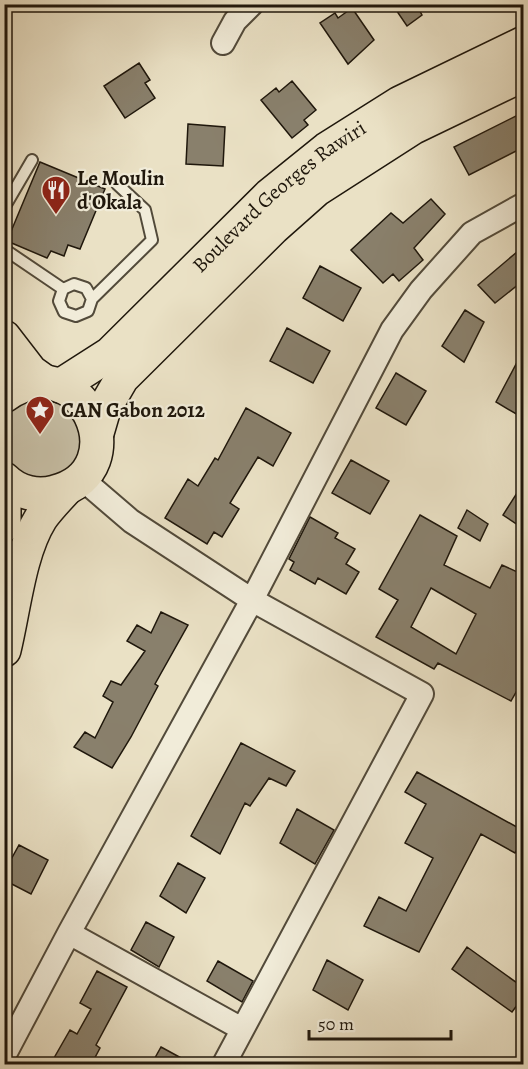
<svg xmlns="http://www.w3.org/2000/svg" width="528" height="1069" font-family="Alegreya,serif">
<style>
.green{fill:#c7bfa6;stroke:#736b59;stroke-width:1.5}
.building{fill:#89806c;stroke:#1f170c;stroke-width:1.5;fill-rule:evenodd}
.lines{fill:none;stroke-linecap:round;stroke-linejoin:round}
.lane-casing{stroke:#524a3a;stroke-width:14}
.street-casing{stroke:#524a3a;stroke-width:26}
.primary-casing{stroke:#1f170c;stroke-width:36}
.lane{stroke:#f1ecd9;stroke-width:10}
.street{stroke:#f1ecd9;stroke-width:22}
.primary{stroke:#eae1c5;stroke-width:33}
.labels{text-anchor:middle;stroke-width:4.5;stroke-linejoin:round;paint-order:stroke}
.poi-label{font-size:21px;font-weight:bold;fill:#1f170c;stroke:#f1ecd9;text-anchor:start}
.street-label{font-size:21px;fill:#1f170c;stroke:#f1ecd9}
</style>
<rect width="100%" height="100%" fill="#eae1c5"/>
<filter id="stains"><feTurbulence type="fractalNoise" baseFrequency=".00333" numOctaves="4"/><feColorMatrix values="0 0 0 0 .2 0 0 0 0 .09 0 0 0 0 .02 0 0 0 .5 -.17"/></filter>
<radialGradient id="worn" r=".72"><stop offset=".6" stop-color="#630" stop-opacity="0"/><stop offset="1" stop-color="#630" stop-opacity=".3"/></radialGradient>
<path class="green" d="M 44,393 L 83,418 L 79,464 L 47,482 L 11,469 L 5,461 L 5,414 L 9,408 Z"/>
<path class="building" d="M 392,4 L 416,4 L 422,15 L 407,26 Z
M 352,8 L 374,40 L 348,64 L 320,23 L 335,13 L 338,18 Z
M 139,63 L 150,80 L 145,83 L 155,98 L 125,118 L 104,86 Z
M 292,81 L 316,110 L 304,120 L 308,125 L 292,138 L 261,100 L 276,88 L 279,92 Z
M 524,112 L 524,147 L 469,175 L 454,147 Z
M 188,124 L 225,127 L 223,166 L 186,164 Z
M 40,162 L 105,189 L 80,249 L 68,245 L 64,256 L 51,251 L 47,258 L 7,241 Z
M 431,199 L 445,214 L 414,248 L 423,260 L 399,281 L 393,274 L 383,283 L 351,250 L 391,213 L 403,223 Z
M 524,246 L 524,280 L 495,303 L 478,285 Z
M 320,266 L 361,288 L 343,321 L 303,298 Z
M 465,310 L 484,322 L 464,362 L 442,346 Z
M 287,328 L 330,351 L 313,383 L 270,361 Z
M 524,349 L 524,404 L 518,415 L 496,402 Z
M 396,373 L 426,391 L 406,425 L 376,408 Z
M 246,408 L 291,433 L 273,466 L 258,457 L 230,503 L 239,509 L 222,537 L 214,532 L 207,544 L 165,518 L 188,479 L 198,486 L 215,458 L 218,460 Z
M 351,460 L 389,481 L 370,514 L 332,493 Z
M 524,482 L 524,529 L 503,515 Z
M 467,510 L 488,524 L 480,541 L 458,528 Z
M 420,515 L 457,536 L 444,565 L 490,588 L 502,565 L 524,575 L 524,678 L 511,701 L 438,663 L 434,669 L 376,637 L 398,600 L 379,589 ZM 431,588 L 476,614 L 456,654 L 411,627 Z
M 310,517 L 338,533 L 335,538 L 355,549 L 346,564 L 359,572 L 346,594 L 318,578 L 315,584 L 290,570 L 294,562 L 289,559 Z
M 161,612 L 188,625 L 155,684 L 158,686 L 131,737 L 112,768 L 74,747 L 85,732 L 95,738 L 113,702 L 103,696 L 111,681 L 121,685 L 145,651 L 127,641 L 137,625 L 151,633 Z
M 241,743 L 295,771 L 286,786 L 269,778 L 250,806 L 245,803 L 220,854 L 191,836 Z
M 417,772 L 524,831 L 524,838 L 515,853 L 481,834 L 419,952 L 364,926 L 379,897 L 406,911 L 433,858 L 405,843 L 426,804 L 405,792 Z
M 297,809 L 334,830 L 315,864 L 280,843 Z
M 19,845 L 48,860 L 31,894 L 4,880 L 4,860 L 9,863 Z
M 178,863 L 205,878 L 186,913 L 160,896 Z
M 146,922 L 174,937 L 159,967 L 131,950 Z
M 467,947 L 524,988 L 524,996 L 512,1012 L 452,969 Z
M 327,960 L 363,980 L 348,1010 L 313,990 Z
M 218,961 L 253,981 L 242,1002 L 207,981 Z
M 97,971 L 127,987 L 96,1045 L 100,1048 L 91,1065 L 50,1065 L 70,1030 L 77,1034 L 91,1009 L 80,1003 Z
M 161,1047 L 194,1065 L 151,1065 Z"/>
<g class="lines">
<g class="lane-casing">
<path id="lane" d="M 4,208 L 32,160
M 4,249 L 63,289
M 92,299 L 86,288 L 74,284 L 63,289 L 59,301 L 64,312 L 76,316 L 88,311 L 92,299 L 152,240 L 145,210 L 117,184"/>
</g>
<g class="street-casing">
<path id="street" d="M 223,43 L 235,21 L 252,4
M 81,478 L 131,521 L 252,600 L 422,694 L 224,1064
M 69,933 L 242,1029
M 4,1056 L 69,933 L 252,600 L 392,330 L 421,290 L 472,233 L 524,204"/>
</g>
<g class="primary-casing">
<g id="primary">
<path d="M 4,337 L 31,372 L 45,382"/>
<path id="s1" d="M 60,386 L 110,354 L 270,195 L 327,149 L 400,103 L 524,43"/>
<path d="M 4,396 C 81,340 140,470 55,492 C 38,497 18,493 4,479"/>
<path d="M 97,433 L 104,409 L 122,378 L 273,228 L 317,189 L 412,128 L 524,74"/>
<path d="M 4,500 L 4,525"/>
<path d="M 4,650 C 14,609 19,553 41,518 C 48,508 57,499 65,490"/>
</g>
</g>
<use href="#lane" class="lane"/>
<use href="#street" class="street"/>
<use href="#primary" class="primary"/>
</g>
<defs>
<g id="restaurant-pin" transform="scale(1.5)"><path d="M0 17L-7.5 6A9.5 9.5 0 1 1 7.5 6Z" fill="#8f2418" stroke="#f1ecd9"/><path d="M-5-6h1v4h1v-4h1v4h1v-4h1v5L-1.5 .5V6h-2V.5L-5-1ZM5-6V6H3V1.5H1.5Q1.5-4 5-6Z" fill="#fff"/></g>
<g id="sight-pin" transform="scale(1.5)"><path d="M0 17L-7.5 6A9.5 9.5 0 1 1 7.5 6Z" fill="#8f2418" stroke="#f1ecd9"/><path d="M0-6L1.8-2.2L6-1.7L2.9 1.2L3.7 5.4L0 3.3L-3.7 5.4L-2.9 1.2L-6-1.7L-1.8-2.2Z" fill="#fff"/></g>
</defs>
<g fill-rule="evenodd">
<use href="#restaurant-pin" x="56" y="190"/>
<use href="#sight-pin" x="40" y="410"/>
</g>
<g class="labels">
<g class="poi-label">
<text x="77" y="185">Le Moulin<tspan x="77" dy="24">d'Okala</tspan></text>
<text x="61" y="417">CAN Gabon 2012</text>
</g>
<g class="street-label">
<text dy="7" stroke="none"><textPath href="#s1" startOffset="291">Boulevard Georges Rawiri</textPath></text>
</g>
</g>
<rect width="528" height="1069" fill="none" stroke="#eae1c5" stroke-width="24"/>
<rect x="6" y="6" width="516" height="1057" fill="none" stroke="#1f170c" stroke-width="3"/>
<rect x="12" y="12" width="504" height="1045" fill="none" stroke="#1f170c" stroke-width="1.5"/>
<path d="M309 1030v9h142v-9" fill="none" stroke="#1f170c" stroke-width="3"/>
<text x="318" y="1030" font-size="18" fill="#1f170c" stroke="#f1ecd9" stroke-width="4.5" paint-order="stroke">50 m</text>
<rect width="100%" height="100%" filter="url(#stains)"/>
<rect width="100%" height="100%" fill="url(#worn)"/>
</svg>
